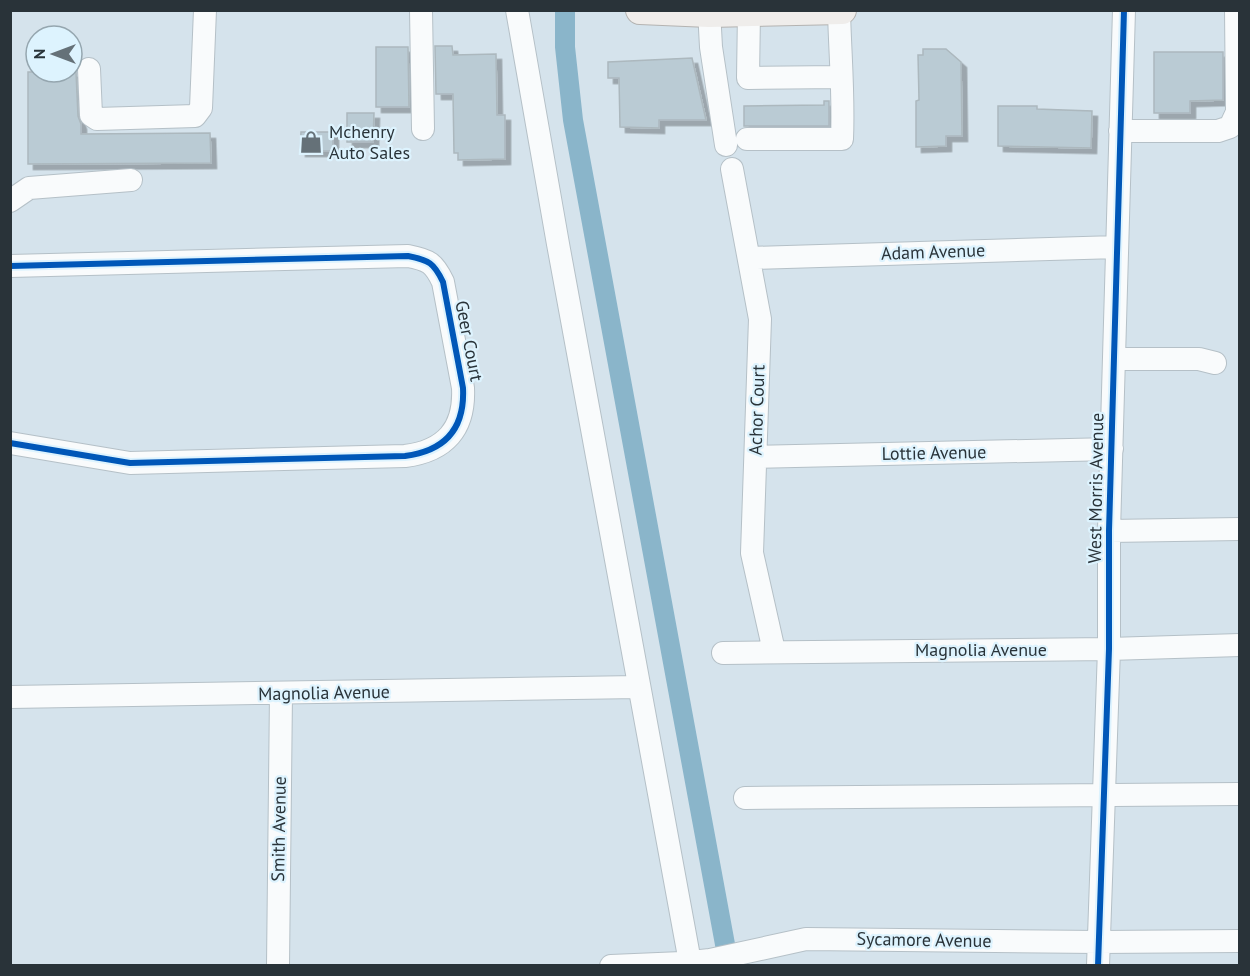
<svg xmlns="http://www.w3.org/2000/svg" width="1250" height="976" font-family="'PT Sans',sans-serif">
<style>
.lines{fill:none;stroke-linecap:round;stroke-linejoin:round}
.canal{stroke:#8ab5ca;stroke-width:20}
.building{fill:#bacbd4;stroke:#acb8be;stroke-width:1.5;filter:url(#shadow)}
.minor-casing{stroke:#b5c0c7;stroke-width:24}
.major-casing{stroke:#b4b3b1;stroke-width:30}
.minor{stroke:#f9fbfc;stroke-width:22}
.major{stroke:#efedeb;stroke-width:28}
.cycleway-casing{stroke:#ddf3fe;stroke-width:10}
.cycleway{stroke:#0057b8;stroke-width:6}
.labels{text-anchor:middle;stroke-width:4.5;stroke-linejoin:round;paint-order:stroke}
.poi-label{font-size:18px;fill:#293339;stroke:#ddf3fe;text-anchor:start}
.street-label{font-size:18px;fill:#293339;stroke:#ddf3fe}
</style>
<defs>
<filter id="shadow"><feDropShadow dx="5.5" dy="5.5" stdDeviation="0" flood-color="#0004"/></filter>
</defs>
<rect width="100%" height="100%" fill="#d5e3ec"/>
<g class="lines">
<path class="canal" d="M 565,10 L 565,47 L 573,120 L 729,966"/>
</g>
<path class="building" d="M 435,46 L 452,46 L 453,55 L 496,54 L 497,115 L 505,115 L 505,159 L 458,160 L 458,153 L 454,153 L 453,94 L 436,94 Z
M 376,47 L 408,47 L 409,107 L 376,107 Z
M 923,49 L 946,49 L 961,62 L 962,136 L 946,136 L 946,146 L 916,147 L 916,101 L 919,100 L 918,55 L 923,55 Z
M 1154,52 L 1223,52 L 1223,100 L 1190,101 L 1190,113 L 1154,113 Z
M 692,58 L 706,120 L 659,120 L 659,128 L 620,127 L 619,78 L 608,78 L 608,62 Z
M 28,72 L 76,72 L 78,116 L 81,124 L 81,134 L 210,133 L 211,163 L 28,164 Z
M 824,101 L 829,101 L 829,126 L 744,126 L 744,106 L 824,105 Z
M 998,106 L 1037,106 L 1037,109 L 1092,111 L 1091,148 L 998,146 Z
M 347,113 L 374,113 L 373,142 L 347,142 Z
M 301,132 L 333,132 L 333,151 L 300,151 Z"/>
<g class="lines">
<g class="minor-casing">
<path id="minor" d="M 421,10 L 423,129
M 517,10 L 558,244 L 690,962
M 709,10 L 711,47 L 726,145
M 749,12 L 748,78 L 841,77
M 89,69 L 91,115 L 97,119 L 195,116 L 201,108 L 205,10
M 1120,131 L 1218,131 L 1230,127 L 1237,112 L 1236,10
M 747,139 L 842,139 C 844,96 840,54 839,11
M 732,169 L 760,319 L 752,553 L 774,651
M 10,201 L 29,188 L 131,180
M 750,258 L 1117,247
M 10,266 L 408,256 C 429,260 434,263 443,282 L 463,388 C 465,429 445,451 405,456 L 130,463 L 10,443
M 1114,359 L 1199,359 L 1215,363
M 756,457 L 1112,449
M 1109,531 L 1240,529
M 723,653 L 1109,649 L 1240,645
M 10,697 L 638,687
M 745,798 L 1240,794
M 278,966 L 281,693
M 611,966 L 682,963 L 710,960 L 806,939 L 1099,942 L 1240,941
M 1098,966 L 1109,649 L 1109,531 L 1124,10"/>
</g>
<g class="major-casing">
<path id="major" d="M 640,10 L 709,13 L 842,10"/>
</g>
<use href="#minor" class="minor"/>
<use href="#major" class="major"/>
<g class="cycleway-casing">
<path id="cycleway" d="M 10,266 L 408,256 C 429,260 434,263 443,282 L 463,388 C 465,429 445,451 405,456 L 130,463 L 10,443
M 1098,966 L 1109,649 L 1109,531 L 1124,10"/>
</g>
<use href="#cycleway" class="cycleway"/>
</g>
<defs>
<g id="shop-bare" transform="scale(1.8)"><path d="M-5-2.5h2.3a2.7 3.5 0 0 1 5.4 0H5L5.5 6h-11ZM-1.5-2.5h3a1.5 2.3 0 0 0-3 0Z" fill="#657178" stroke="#ddf3fe" stroke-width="2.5" paint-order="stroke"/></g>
</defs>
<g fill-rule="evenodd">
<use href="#shop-bare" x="311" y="142"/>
</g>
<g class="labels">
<g class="poi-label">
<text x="329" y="138">Mchenry<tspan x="329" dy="21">Auto Sales</tspan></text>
</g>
<g class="street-label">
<text transform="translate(933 252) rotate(-2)" y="6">Adam Avenue</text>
<text transform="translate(469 341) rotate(79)" y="6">Geer Court</text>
<text transform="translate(757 410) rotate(-88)" y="6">Achor Court</text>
<text transform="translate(934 453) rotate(-1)" y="6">Lottie Avenue</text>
<text transform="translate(1096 488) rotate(-89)" y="6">West Morris Avenue</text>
<text x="981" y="656">Magnolia Avenue</text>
<text transform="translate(324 693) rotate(-1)" y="6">Magnolia Avenue</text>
<text transform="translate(279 829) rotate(-89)" y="6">Smith Avenue</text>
<text transform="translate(924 940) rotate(1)" y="6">Sycamore Avenue</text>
</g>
</g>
<rect width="1250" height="976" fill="none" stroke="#293339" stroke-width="24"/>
<g transform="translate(54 54) rotate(270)"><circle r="28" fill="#ddf3fe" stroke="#95a6af" stroke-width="1.5"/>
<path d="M0-4.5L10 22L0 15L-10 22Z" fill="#657178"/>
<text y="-9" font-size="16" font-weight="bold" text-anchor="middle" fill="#293339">N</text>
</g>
</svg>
